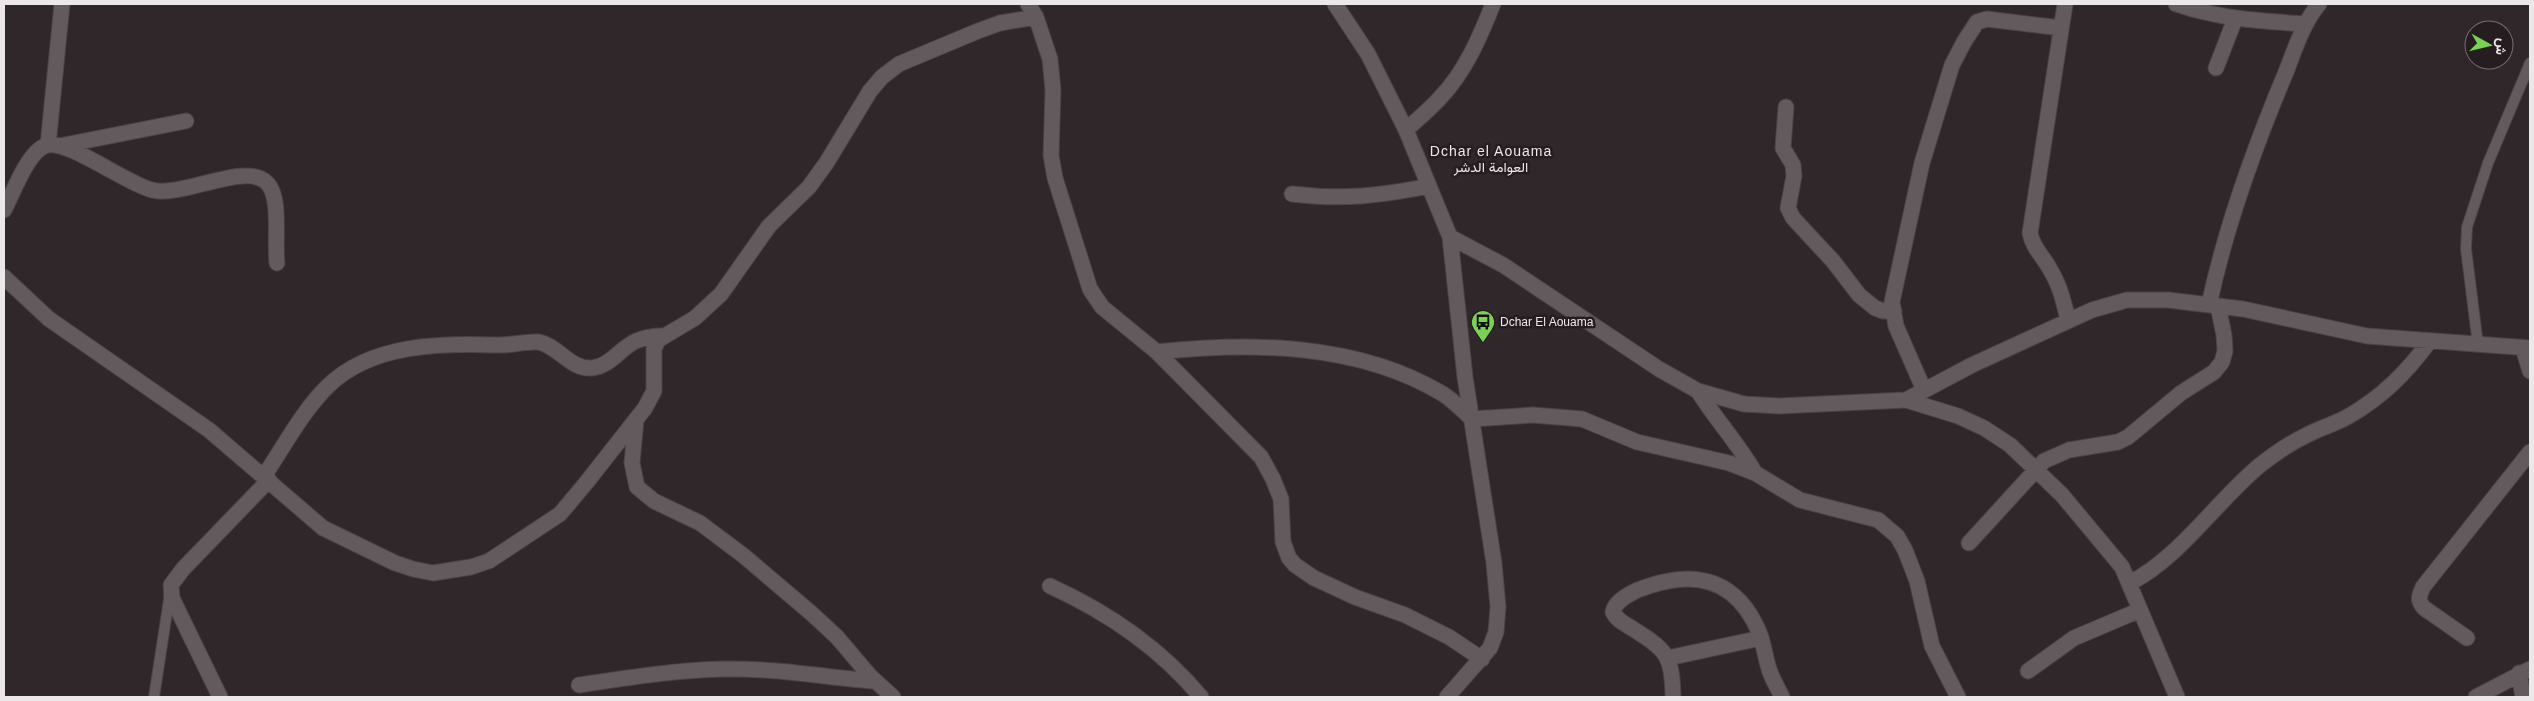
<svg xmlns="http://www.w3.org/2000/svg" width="2534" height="701" font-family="Arial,Vazirmatn,sans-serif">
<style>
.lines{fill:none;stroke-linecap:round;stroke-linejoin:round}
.service-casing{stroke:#4a4346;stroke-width:12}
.minor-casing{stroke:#4a4346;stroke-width:17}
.service{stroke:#635a5d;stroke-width:10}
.minor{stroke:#635a5d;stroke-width:15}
.labels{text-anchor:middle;stroke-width:5;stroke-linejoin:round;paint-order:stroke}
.poi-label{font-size:12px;fill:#ece7e9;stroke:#251d20;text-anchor:start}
.neighbourhood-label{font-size:14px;letter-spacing:1px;fill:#ece7e9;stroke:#251d20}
</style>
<rect width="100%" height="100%" fill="#2f272a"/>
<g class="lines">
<g class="service-casing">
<path id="service" d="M 2478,345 L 2466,249 L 2467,227 L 2488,163 L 2530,63
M 154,697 L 170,593"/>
</g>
<g class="minor-casing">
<path id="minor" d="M 1028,4 L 1036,17 L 1050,59 L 1053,90 L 1051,155 L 1055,178 L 1090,289 L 1102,307 L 1157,352 L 1261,457 L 1273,479 L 1281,499 L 1283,542 L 1289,558 L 1295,565 L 1314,578 L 1355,597 L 1405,615 L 1449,637 L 1482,659
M 1335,4 L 1368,54 L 1406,130 L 1450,237 L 1465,377 L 1494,563 L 1498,607 L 1496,632 L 1490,648 L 1447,697
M 2065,4 L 2030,233 C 2033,249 2044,257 2051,271 C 2060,286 2064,303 2068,320
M 2176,4 C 2219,19 2261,21 2306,24
M 2216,68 L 2235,19
M 1786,107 L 1783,148 L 1793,165 L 1794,176 L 1788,208 L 1793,218 L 1833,261 L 1859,295 L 1875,308 L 1883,311 L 1894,311
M 1406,130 C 1418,119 1430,109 1440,98 C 1465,72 1480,37 1493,4
M 48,145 L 62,4
M 59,146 L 186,121
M 1292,194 C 1344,200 1378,196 1429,186
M 4,210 C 13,194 28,149 48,145 C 70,141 127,184 152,190 C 182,198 244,162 266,182 C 282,195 274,242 277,263
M 1450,237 L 1503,265 L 1659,369 L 1698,391 L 1744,404 L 1779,406 L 1906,400 L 1972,365 L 2092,310 L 2127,300 L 2168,300 L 2243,309 L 2367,336 L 2530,348
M 4,277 L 49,319 L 209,430 L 323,528 L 395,563 L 413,569 L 433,573 L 471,567 L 489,561 L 560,514 L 586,483 L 645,408 L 654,391 L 654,349 L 658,340 L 695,318 L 721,294 L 769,226 L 809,187 L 827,162 L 870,91 L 882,77 L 899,64 L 978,31 L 1000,23 L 1036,17
M 2209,305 C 2226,225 2254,148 2286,72 C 2295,49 2303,23 2319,4
M 2523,348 L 2530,371
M 1157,352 C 1252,342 1358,343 1443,394 C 1454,401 1463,411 1472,419 L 1533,415 L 1582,419 L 1637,442 L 1729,463 L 1755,473 L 1800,500 L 1878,520 L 1897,536 L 1905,550 L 1917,581 L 1932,646 L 1958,697
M 1924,390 L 1896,326 L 1892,302 L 1922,163 L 1952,65 L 1964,42 L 1977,22 L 1987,19 L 2061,28
M 1698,391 C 1716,420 1738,443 1755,473
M 1906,400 L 1958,416 L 1984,428 L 2010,445 L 2062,495 L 2122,567 L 2177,697
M 636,419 L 632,463 L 637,487 L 654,501 L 700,523 L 744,556 L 811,613 L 837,637 L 870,676 L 893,697
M 264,476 C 283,448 303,410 328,386 C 371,344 440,343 496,345 C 510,346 524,341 538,342 C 558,345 570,370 592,368 C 611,366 620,348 636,341 C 645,337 653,336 662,336
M 1969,543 L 2044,461 L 2069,450 L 2118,442 L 2128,437 L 2181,393 L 2214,372 L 2222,362 L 2225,351 L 2224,335 L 2218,306
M 2130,583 C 2180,557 2215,503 2259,466 C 2274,454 2290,443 2307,435 C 2320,428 2335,424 2349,416 C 2382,397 2406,373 2429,342
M 1050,586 C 1107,612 1161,649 1201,697
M 2467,638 L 2424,608 C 2417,600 2419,596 2423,587 L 2530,452
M 1668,658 L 1761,638
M 2028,671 L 2074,638 L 2140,610
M 2519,673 L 2523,697
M 579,685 C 627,678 675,670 723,669 C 774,668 824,677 874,681
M 220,697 L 172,598 L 171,585 L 183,569 L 269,480
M 1673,697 C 1672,653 1666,650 1630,627 C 1623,623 1616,619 1613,612 C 1615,599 1638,589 1649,586 C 1699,569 1738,582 1759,632 C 1764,644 1765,657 1769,669 C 1772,679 1778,688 1782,697
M 2476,697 L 2530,669"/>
</g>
<use href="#service" class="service"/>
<use href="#minor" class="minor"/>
</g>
<defs>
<g id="bus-pin" transform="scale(1.25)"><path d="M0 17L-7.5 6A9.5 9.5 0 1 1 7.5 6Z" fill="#7bd155" stroke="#251d20"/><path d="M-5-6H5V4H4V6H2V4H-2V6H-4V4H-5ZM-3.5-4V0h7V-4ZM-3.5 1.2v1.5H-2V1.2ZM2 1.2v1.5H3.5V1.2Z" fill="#111"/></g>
</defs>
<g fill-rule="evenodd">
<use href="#bus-pin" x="1483" y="322"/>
</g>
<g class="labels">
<g class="poi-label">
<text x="1500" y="326">Dchar El Aouama</text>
</g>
<g class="neighbourhood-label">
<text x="1491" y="156">Dchar el Aouama<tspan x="1491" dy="16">العوامة الدشر</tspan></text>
</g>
</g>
<rect width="2534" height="701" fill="none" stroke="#ece7e9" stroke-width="10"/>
<g transform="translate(2489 45) rotate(98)"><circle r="24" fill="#251d20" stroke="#756e70"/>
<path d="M0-4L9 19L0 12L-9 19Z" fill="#7bd155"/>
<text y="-8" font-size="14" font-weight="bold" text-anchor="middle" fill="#ece7e9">ش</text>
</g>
</svg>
